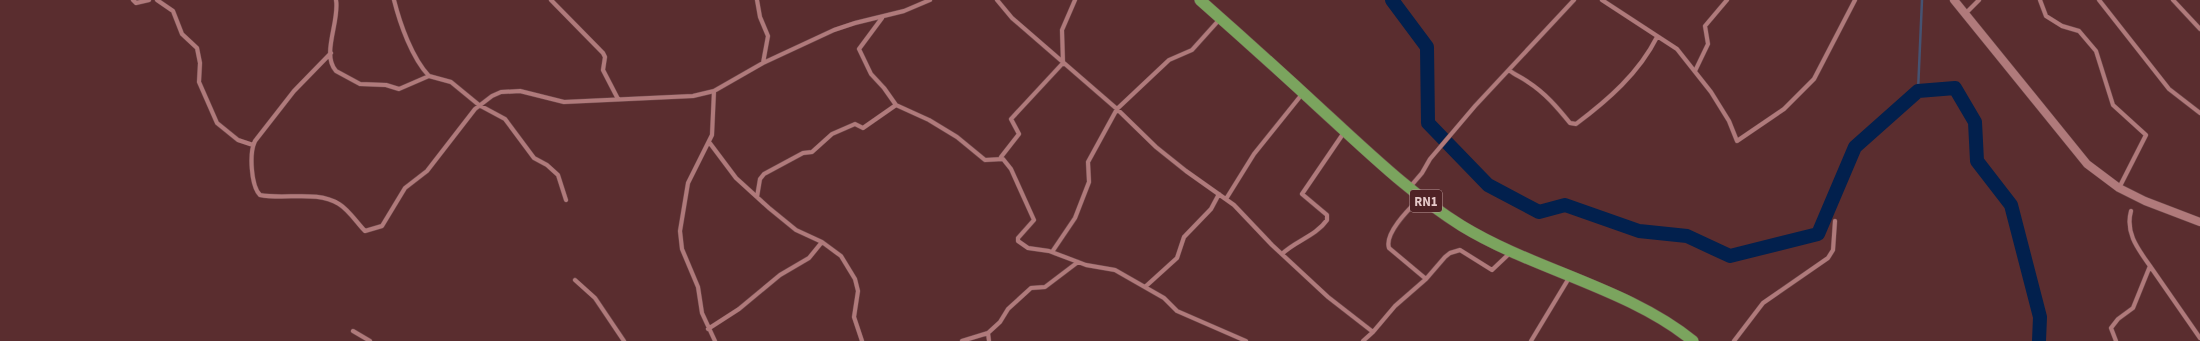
<svg xmlns="http://www.w3.org/2000/svg" width="2200" height="341" font-family="'Source Sans 3',sans-serif">
<style>
.lines{fill:none;stroke-linecap:round;stroke-linejoin:round}
.stream{stroke:#465372;stroke-width:2.5}
.river{stroke:#02204d;stroke-width:14}
.minor-casing{stroke:#704a4c;stroke-width:5}
.secondary-casing{stroke:#704a4c;stroke-width:9}
.trunk-casing{stroke:#704a4c;stroke-width:12}
.minor{stroke:#b07a7b;stroke-width:4}
.secondary{stroke:#b07a7b;stroke-width:8}
.trunk{stroke:#7ba45e;stroke-width:11}
.labels{text-anchor:middle;stroke-width:3;stroke-linejoin:round;paint-order:stroke}
.shield{fill:#4f2225;stroke:#b99798;stroke-width:1}
.shield-label{font-size:13px;font-weight:bold;fill:#e6c9c9}
</style>
<rect width="100%" height="100%" fill="#5a2d2f"/>
<g class="lines">
<path class="stream" d="M 1918,91 L 1922,0"/>
<path class="river" d="M 1392,0 L 1427,47 L 1428,123 L 1488,185 L 1539,212 L 1565,205 L 1639,231 L 1687,236 L 1730,256 L 1818,234 L 1855,147 L 1918,91 L 1955,88 L 1975,122 L 1977,161 L 2011,205 L 2040,317 L 2039,341"/>
<g class="minor-casing">
<path id="minor" d="M 133,0 L 136,3 L 149,0
M 157,0 L 173,11 L 182,34 L 197,48 L 200,63 L 199,82 L 217,123 L 238,140 L 253,145
M 336,0 C 340,21 321,54 336,71 L 360,84 L 386,85 L 399,89 L 429,76 L 451,82 L 479,105 L 505,119 L 534,158 L 547,165 L 558,175 L 566,200
M 394,0 C 400,24 412,58 429,76
M 551,0 L 603,53 L 605,57 L 603,70 L 618,99
M 757,0 L 760,17 L 768,36 L 763,63
M 997,0 L 1012,18 L 1117,109 L 1156,147 L 1186,171 L 1234,205 L 1272,245 L 1328,297 L 1373,332
M 1602,0 L 1677,49 L 1711,92 L 1729,121 L 1737,141 L 1784,109 L 1814,79 L 1855,0
M 2040,0 L 2046,16 L 2062,26 L 2079,31 L 2096,51 L 2113,105 L 2146,135 L 2119,188
M 2099,0 L 2169,89 L 2200,113
M 2173,0 L 2200,29
M 1966,13 L 1979,0
M 882,18 L 859,49 L 871,74 L 884,88 L 896,105 L 929,120 L 957,137 L 985,160 L 1003,159 L 1011,169 L 1034,220 L 1018,238 L 1018,241 L 1028,248 L 1049,251 L 1086,265 L 1115,270 L 1164,298 L 1177,311 L 1246,341
M 331,53 L 294,91 L 255,141 C 249,153 251,186 260,195 C 285,200 317,190 339,204 C 349,210 357,223 365,231 L 382,226 L 405,188 L 427,171 L 475,109 L 492,96 L 501,92 L 520,91 L 564,102 L 693,96 L 714,91 L 763,63 L 834,30 L 855,23 L 904,11 L 930,0
M 1509,70 C 1515,75 1521,77 1528,82 C 1545,93 1557,107 1570,123 L 1576,124 C 1608,100 1639,73 1657,37
M 1695,71 L 1708,44 L 1705,26 L 1727,0
M 714,91 L 712,135 L 688,183 L 680,231 L 682,249 L 698,287 L 702,313 L 715,341
M 709,142 L 736,178 L 769,208 L 796,230 L 822,242 L 841,256 L 855,279 L 858,291 L 854,317 L 862,341
M 1001,157 L 1019,134 L 1011,119 L 1063,63 L 1062,30 L 1075,0
M 1410,187 L 1422,173 L 1430,159 L 1475,106 L 1574,0
M 757,197 L 760,179 L 764,174 L 803,153 L 812,152 L 832,134 L 855,124 L 863,128 L 896,105
M 1420,198 C 1410,208 1384,233 1389,248 L 1426,279
M 1226,199 L 1254,154 L 1303,93
M 1052,252 L 1075,218 L 1089,182 L 1088,162 L 1117,109 L 1169,60 L 1192,50 L 1219,20
M 1282,254 C 1295,241 1316,236 1327,220 L 1327,215 L 1302,194 L 1345,131
M 2150,266 L 2200,338
M 575,280 L 595,298 L 624,341
M 1145,287 L 1177,258 L 1184,237 L 1211,209 L 1219,194
M 708,329 L 739,309 L 780,275 L 809,258 L 822,242
M 353,331 L 370,341
M 988,333 L 989,341
M 962,341 L 988,333 L 1000,322 L 1008,309 L 1031,288 L 1045,287 L 1078,262
M 1363,341 L 1373,332 L 1395,306 L 1426,279 L 1445,257 L 1450,253 L 1460,250 L 1492,270 L 1511,252
M 1531,341 L 1569,278
M 1734,341 L 1763,303 L 1828,258 L 1833,250 L 1835,221
M 2116,341 L 2111,328 L 2118,319 L 2133,308 L 2150,266 C 2138,249 2125,233 2131,211"/>
</g>
<g class="secondary-casing">
<path id="secondary" d="M 1954,0 L 2087,164 L 2119,188 L 2145,201 L 2200,222"/>
</g>
<g class="trunk-casing">
<path id="trunk" d="M 1200,0 C 1242,37 1283,74 1324,112 C 1368,152 1412,195 1462,226 C 1534,270 1628,288 1693,341"/>
</g>
<use href="#minor" class="minor"/>
<use href="#secondary" class="secondary"/>
<use href="#trunk" class="trunk"/>
</g>
<g class="labels">
<rect class="shield" x="1410" y="190" width="32" height="22" rx="3"/>
<g class="shield-label">
<text x="1426" y="206">RN1</text>
</g>
</g>
</svg>
